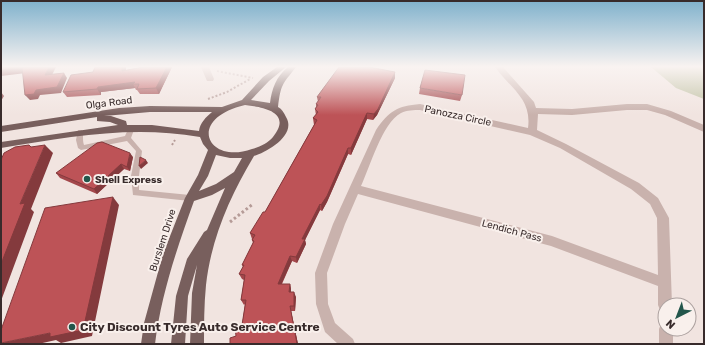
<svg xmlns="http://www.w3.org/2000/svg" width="705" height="345" font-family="Rubik,sans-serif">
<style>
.green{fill:#bec0a1}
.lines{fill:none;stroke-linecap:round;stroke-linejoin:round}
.path-far1{stroke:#b59b97;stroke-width:2;stroke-dasharray:2 2;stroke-linecap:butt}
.path{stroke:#b59b97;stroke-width:3;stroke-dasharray:2.5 2.5;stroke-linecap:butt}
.service{fill:#c9b2ad;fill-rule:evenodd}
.minor{fill:#c9b2ad;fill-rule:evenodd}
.primary{fill:#785f5d;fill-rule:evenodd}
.wall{fill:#a3474b}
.shaded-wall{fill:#843a3d}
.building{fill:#bd5357;stroke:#843a3d}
.poi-dot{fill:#23564b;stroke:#f9f0ec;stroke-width:1.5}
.labels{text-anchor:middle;stroke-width:4;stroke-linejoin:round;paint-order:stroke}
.street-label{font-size:10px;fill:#382b2b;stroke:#f9f0ec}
.poi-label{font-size:10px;font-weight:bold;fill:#382b2b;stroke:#f9f0ec;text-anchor:start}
.near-poi-label{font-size:12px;font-weight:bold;fill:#382b2b;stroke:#f9f0ec;text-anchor:start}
</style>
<rect width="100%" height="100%" fill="#f1e4e0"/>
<path class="green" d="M 651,67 L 704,67 L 704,99 L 676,88 Z"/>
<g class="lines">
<path class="path-far1" d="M 217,71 L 253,78
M 208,99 L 227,92 L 250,79
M 172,145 L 175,140"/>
<path class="path" d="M 230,222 L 253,204"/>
<path class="service" d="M 130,125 L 134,125 L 135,127 L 131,138 L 142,151 L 139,176 L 139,190 L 190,195 L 193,196 L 194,198 L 193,200 L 190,201 L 133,195 L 131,176 L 136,151 L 127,141 L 81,150 L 78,148 L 76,140 L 78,130 L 82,130 C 84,134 82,140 84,145 L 125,136 Z"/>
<path class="minor" d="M 201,67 L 209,67 L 214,79 L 213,81 L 207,81 Z
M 495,67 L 503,67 L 534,102 L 536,108 L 572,109 L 627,104 L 647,104 L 671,111 L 704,125 L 704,132 L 665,115 L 647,110 L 627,110 L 572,115 L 538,114 L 537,130 L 566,144 L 639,183 L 658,198 L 669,218 L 672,305 L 665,305 L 665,311 L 660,310 L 658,305 L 658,286 L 551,246 L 358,194 L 345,224 L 327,273 L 328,304 L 335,323 L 353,339 L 355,344 L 338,344 L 325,332 L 316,304 L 315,273 L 333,224 L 376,130 C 389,111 397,106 420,104 L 528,128 C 532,99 511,89 495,67 ZM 420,110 L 530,135 L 560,148 L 631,189 L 650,204 L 657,218 L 658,275 L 552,236 L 361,186 C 370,167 382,123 401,113 C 407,110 414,110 420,110 Z
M 665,323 L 665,329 L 673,329 L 673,344 L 659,344 L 659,329 L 661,324 Z"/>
<path class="primary" d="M 277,67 L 286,67 L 269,81 L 251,100 L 270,103 C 272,88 276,77 288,67 L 296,67 C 282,85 281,84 278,107 C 282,109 284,113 286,117 C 297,135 267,152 254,156 C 230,196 211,239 206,285 C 204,305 204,325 204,344 L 190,344 L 192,293 L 197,265 L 188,296 L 185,344 L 171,344 L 176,296 L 187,259 L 204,232 L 207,230 L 225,188 L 212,195 L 194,201 C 177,248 161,295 155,344 L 141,344 L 144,323 L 163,254 L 185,198 L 198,175 L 208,150 L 203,144 L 200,137 C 131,125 69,137 1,148 L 1,142 L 118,125 L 110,122 L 97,121 L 97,117 L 1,132 L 1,126 L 119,108 L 150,106 L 222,107 L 242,100 L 263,77 ZM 245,105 C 263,107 293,112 273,137 C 268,143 260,147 252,149 C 208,165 185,119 245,105 ZM 150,112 L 212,112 C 206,117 200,123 199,131 L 152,125 L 127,125 L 126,121 L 111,116 L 104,116 ZM 216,155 L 230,158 L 242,158 L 234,172 L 216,184 L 199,191 L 208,176 Z"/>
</g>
<path class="wall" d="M 95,67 L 126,67 L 126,70 L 144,67 L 172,67 L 159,94 L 140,94 L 137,90 L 136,90 L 135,88 L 101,92 L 101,95 L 67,97 L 63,92 L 93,72 Z
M 395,78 L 377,115 L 373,120 L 367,119 L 351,155 L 348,154 L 327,202 L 322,211 L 320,210 L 305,240 L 306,244 L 297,263 L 292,261 L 282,284 L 290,284 L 291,289 L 291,292 L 296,297 L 295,311 L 291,311 L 298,344 L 230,344 L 236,336 L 242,325 L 245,304 L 244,305 L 241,300 L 244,280 L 242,279 L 239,274 L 243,267 L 242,265 L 253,243 L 252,240 L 252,239 L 250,233 L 265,212 L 314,125 L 313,118 L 316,115 L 315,109 L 316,107 L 316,104 L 318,102 L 317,97 Z
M 420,88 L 462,95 L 460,101 L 419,94 Z
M 133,157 L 130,171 L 124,169 L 97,194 L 60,178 L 56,173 Z"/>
<path class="shaded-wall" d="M 22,67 L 26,73 L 1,76 L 1,70 Z
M 49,67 L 56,67 L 49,81 L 45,75 Z
M 122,67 L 126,67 L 125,76 L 122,71 Z
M 167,67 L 172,67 L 159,94 L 156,88 Z
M 395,72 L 395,78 L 377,115 L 373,120 L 374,114 Z
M 64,73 L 67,78 L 61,93 L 40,95 L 38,99 L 30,100 L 25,95 L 36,90 Z
M 135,82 L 133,84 L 135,88 L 101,92 L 101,95 L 97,89 L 98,87 Z
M 1,92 L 4,96 L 1,101 Z
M 367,113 L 367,119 L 351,155 L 351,148 Z
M 45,145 L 53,153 L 31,209 L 34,212 L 1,301 L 1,264 L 20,204 Z
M 348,148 L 348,154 L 327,202 L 322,211 L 321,205 Z
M 130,153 L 133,157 L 130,171 L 127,167 Z
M 146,160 L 148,163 L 141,169 L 139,166 Z
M 121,164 L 124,169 L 97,194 L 94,189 Z
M 113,197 L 119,205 L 92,336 L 61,343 L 56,340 L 38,344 L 1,344 L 1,343 L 50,333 Z
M 320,204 L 320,210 L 305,240 L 306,244 L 297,263 L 296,257 L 302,239 Z
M 290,256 L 292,261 L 279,289 L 278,284 Z
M 290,284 L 291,289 L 291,297 L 289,292 Z
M 294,292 L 296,297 L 295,311 L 294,306 Z
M 290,306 L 291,311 L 298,344 L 297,344 Z"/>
<path class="building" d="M 1,67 L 49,67 L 45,75 L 64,73 L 57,87 L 36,90 L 34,94 L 25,95 L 22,67 L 1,70 Z
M 95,67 L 122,67 L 122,71 L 144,67 L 167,67 L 156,88 L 137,89 L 139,84 L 133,84 L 135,82 L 98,87 L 97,89 L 63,92 L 71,75 L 93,72 Z
M 339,67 L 369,67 L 395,72 L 378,109 L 374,114 L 367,113 L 351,148 L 348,148 L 327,196 L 321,205 L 320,204 L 302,239 L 305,239 L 296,257 L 290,256 L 278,284 L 290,284 L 289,292 L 294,292 L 294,306 L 290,306 L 297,344 L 230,344 L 230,338 L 236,336 L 235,327 L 242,325 L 246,300 L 241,300 L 245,275 L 239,274 L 244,265 L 242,265 L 254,241 L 252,240 L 255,235 L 250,233 L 263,212 L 265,212 L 317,120 L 313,118 L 318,112 L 315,109 L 318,105 L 316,104 L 321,97 L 317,97 Z
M 425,70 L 465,75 L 462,95 L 420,88 Z
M 102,142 L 130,153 L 127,167 L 121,164 L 94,189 L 56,173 L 97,143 Z
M 29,145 L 31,147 L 45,145 L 20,204 L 25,203 L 1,264 L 1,160 L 4,153 L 15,147 Z
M 140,157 L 146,160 L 139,166 Z
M 113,197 L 83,330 L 50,337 L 50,333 L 1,343 L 1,330 L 45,208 Z"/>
<linearGradient id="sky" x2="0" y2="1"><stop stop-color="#7fb1cc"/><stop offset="0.58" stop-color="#f9f3f1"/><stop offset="1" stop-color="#f9f3f1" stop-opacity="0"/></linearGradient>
<rect width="705" height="115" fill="url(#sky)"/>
<g class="poi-dot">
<circle cx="87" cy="179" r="4"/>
<circle cx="72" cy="327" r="4"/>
</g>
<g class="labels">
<g class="street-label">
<text transform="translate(109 102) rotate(-7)" y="4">Olga Road</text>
<text transform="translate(458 115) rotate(12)" y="4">Panozza Circle</text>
<text transform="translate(512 230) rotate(15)" y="4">Lendich Pass</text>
<text transform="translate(162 240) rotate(-72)" y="4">Burslem Drive</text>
</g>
<g class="poi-label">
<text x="95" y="183">Shell Express</text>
</g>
<g class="near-poi-label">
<text x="80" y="331">City Discount Tyres Auto Service Centre</text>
</g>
</g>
<rect width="705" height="345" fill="none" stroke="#382b2b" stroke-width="4"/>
<g transform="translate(677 317) rotate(222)"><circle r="19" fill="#f9f0ec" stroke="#aca19f"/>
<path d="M0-3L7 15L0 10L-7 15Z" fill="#23564b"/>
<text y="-6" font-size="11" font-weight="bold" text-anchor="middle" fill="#382b2b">N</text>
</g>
</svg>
